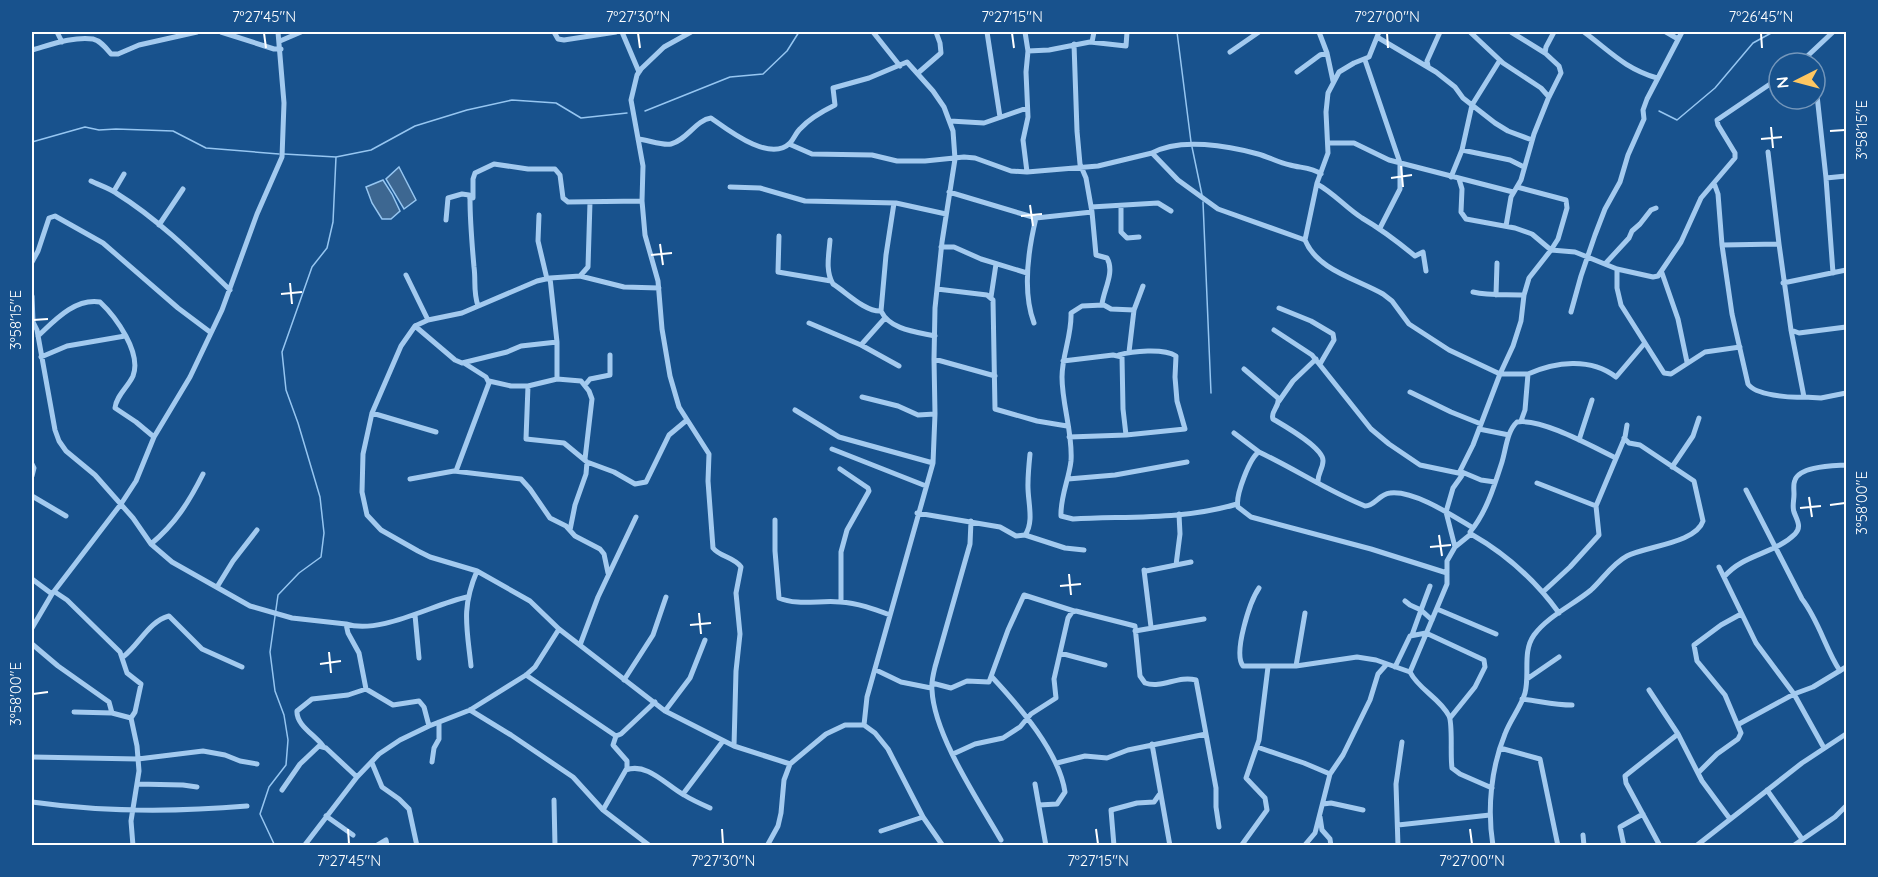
<svg xmlns="http://www.w3.org/2000/svg" width="1878" height="877" font-family="Quicksand,sans-serif">
<style>
.water{fill:#3d6791;stroke:#96c6f1;stroke-width:1.5}
.lines{fill:none;stroke-linecap:round;stroke-linejoin:round}
.stream{stroke:#96c6f1;stroke-width:1.5}
.minor{stroke:#a3caef;stroke-width:5}
.ticks{fill:none;stroke:#fff;stroke-width:2}
.neatline{fill:none;stroke:#fff;stroke-width:2}
.ticks-label{font-size:15px;text-anchor:middle;fill:#fff}
</style>
<rect width="100%" height="100%" fill="#18528d"/>
<path class="water" d="M 399,167 L 416,200 L 404,209 L 386,179 Z
M 383,180 L 392,194 L 400,211 L 391,219 L 382,219 L 372,203 L 366,187 Z"/>
<g class="lines">
<path class="stream" d="M 1177,32 L 1191,142
M 645,111 L 730,77 L 763,74 L 787,51 L 799,32
M 1659,111 L 1677,120 L 1715,88 L 1753,43 L 1773,32
M 32,142 L 85,127 L 99,130 L 116,129 L 173,131 L 206,148 L 279,154
M 1192,147 L 1202,195
M 284,154 L 336,157 L 371,150 L 415,126 L 467,110 L 512,100 L 556,103 L 581,118 L 627,113
M 1203,202 L 1211,393
M 275,846 L 260,814 L 269,787 L 286,765 L 288,740 L 284,715 L 275,691 L 270,652 L 278,595 L 299,573 L 321,557 L 324,533 L 320,497 L 298,423 L 286,390 L 282,352 L 312,267 L 327,248 L 333,222 L 336,157"/>
<path class="minor" d="M 57,32 L 62,42
M 221,32 L 274,49 L 281,49
M 554,32 L 558,39 L 564,40 L 616,32
M 622,32 L 639,72
M 691,32 L 664,47 L 641,69 L 637,75 L 631,100 L 643,166 L 642,201 L 645,235 L 658,281 L 662,329 L 670,376 L 679,407 L 709,454 L 708,481 L 713,548 C 720,557 734,557 741,567 L 736,593 L 740,634 L 736,671 L 734,746
M 873,32 L 900,66
M 987,32 L 1000,117
M 1025,32 L 1028,51 L 1026,72 L 1028,117 L 1023,140 L 1027,172
M 1319,32 L 1327,53 L 1333,81
M 1470,32 L 1503,63 L 1541,88 L 1549,97
M 1511,32 L 1545,53
M 1584,32 C 1611,52 1624,68 1657,78
M 1666,32 L 1678,39
M 1377,37 L 1436,72 L 1455,87 L 1463,98 L 1495,123 L 1508,131 L 1532,140
M 280,41 L 301,32
M 1092,42 L 1094,32
M 1074,44 L 1077,131 L 1080,164 L 1086,178 L 1092,212 L 1096,255 L 1107,258 C 1115,272 1104,289 1102,304 L 1111,309 L 1134,310
M 32,50 C 50,45 74,36 93,39 C 101,41 106,48 111,54 L 118,54 L 139,45 L 197,32
M 1028,51 L 1049,50 L 1090,42 L 1126,46 L 1127,32
M 1230,52 L 1259,32
M 1365,60 L 1400,163 L 1400,189 L 1380,228
M 1800,63 L 1833,32
M 1428,66 L 1427,61 L 1440,32
M 1297,72 L 1320,55 L 1327,53
M 918,73 L 941,53 L 940,43 L 936,32
M 1816,86 L 1826,178 L 1846,176
M 950,121 L 984,123 L 1027,108
M 638,139 C 648,140 663,146 671,144 C 687,140 696,120 711,118 C 728,130 770,163 790,143 C 794,139 796,132 801,128 C 810,118 823,111 835,105 L 833,88 L 869,78 L 907,62 L 933,91 L 944,107 L 953,131 L 955,159 L 942,242 L 935,308 L 934,359 L 935,414 L 933,463 L 867,697 L 864,725
M 1328,143 L 1354,143 L 1389,160 L 1513,192
M 789,144 L 812,154 L 872,155 L 897,161 L 925,161 L 964,157 L 975,158 L 1011,171 L 1027,172 L 1098,166 L 1152,153 L 1178,180 L 1218,209 L 1305,240 C 1317,270 1357,279 1383,294 L 1392,301 L 1409,324 L 1449,350 L 1500,374 L 1528,374 L 1525,410 L 1521,421
M 1462,150 L 1472,105 L 1500,60
M 1768,152 L 1779,244
M 1152,153 C 1180,137 1229,146 1258,154 C 1269,157 1279,163 1290,165 C 1300,168 1312,167 1321,174
M 1451,177 L 1462,150 L 1510,160 L 1524,167
M 1826,178 L 1833,273
M 1459,179 L 1462,189 L 1461,212 L 1466,219 L 1515,228 L 1532,234 L 1551,250 L 1575,252 L 1617,269 L 1653,277 L 1658,276 L 1681,242 L 1701,198 L 1735,158 L 1735,153 L 1718,125 L 1717,120 L 1779,78
M 91,181 C 99,185 109,188 116,193 C 158,219 194,255 230,290
M 1714,183 L 1718,194 L 1722,245 L 1732,314 L 1748,384 C 1755,395 1790,398 1804,397
M 1317,184 C 1334,193 1346,208 1362,218 C 1381,229 1398,242 1415,256 L 1423,252 L 1426,271
M 730,187 L 760,188 L 805,201 L 896,203 L 946,214
M 114,191 L 124,174
M 949,192 L 1036,218 L 1092,212
M 470,199 L 473,198 L 473,179 L 475,173 L 494,164 L 528,169 L 555,169 L 560,175 L 563,198 L 568,202 L 642,201
M 1121,206 L 1121,232 L 1127,238 L 1139,237
M 1091,207 L 1158,203 L 1171,211
M 539,215 L 538,241 L 547,279
M 446,220 L 448,198 L 462,194 L 469,195 L 470,199 C 470,222 472,244 474,267 C 476,282 473,291 478,306
M 159,225 L 183,189
M 1506,226 L 1511,197 L 1521,180 L 1534,134 L 1548,99 L 1561,73 L 1559,66 L 1545,53 L 1546,47 L 1554,32
M 779,236 L 778,272 L 831,281
M 830,240 C 829,254 825,271 833,284 C 846,292 865,312 881,311 C 890,330 917,332 935,336
M 1305,240 L 1317,183 L 1328,153 L 1326,112 L 1328,93 L 1339,72 L 1354,63 L 1369,57 L 1379,32
M 1722,245 L 1779,244 L 1791,330 L 1804,397 L 1821,398 L 1846,393
M 941,247 L 954,247 L 981,259 L 1027,273
M 32,262 L 38,251 L 49,218 L 55,216 L 103,243 L 178,308 L 210,332
M 1605,264 L 1629,238 L 1632,231 L 1640,224 L 1651,210 L 1656,208
M 1617,269 L 1617,288 L 1621,305 L 1664,373 L 1671,374 L 1705,352 L 1740,347
M 1662,273 L 1678,319 L 1687,362
M 406,275 L 428,320
M 580,276 L 588,267 L 590,202
M 550,278 L 557,342 L 557,379 L 581,381 L 589,391 L 592,399 L 585,459
M 1783,283 L 1846,270
M 659,288 L 624,287 L 580,276 L 550,278 L 537,281 L 462,313 L 428,320 L 415,326 L 401,346 L 372,413 L 363,454 L 362,492 L 367,515 L 381,530 L 418,551 L 430,557 L 477,571 L 530,601 L 559,629 L 665,711 L 734,746 L 790,764
M 937,289 L 987,295 L 993,300 L 995,409 L 1037,421 L 1067,426
M 1473,292 C 1490,296 1506,294 1524,295
M 1496,295 L 1497,263
M 32,296 L 33,322 L 37,330 L 55,430 L 59,441 L 66,451 L 95,475 L 133,518 L 151,544 L 172,562 L 250,606 L 292,618 L 346,624 C 380,635 433,604 467,597
M 991,297 L 996,264
M 1103,305 L 1082,306 L 1071,313 C 1072,335 1062,355 1062,377 C 1062,405 1073,433 1071,461 C 1069,479 1060,498 1061,516 L 1073,519 C 1127,516 1184,520 1237,504
M 1279,308 L 1311,321 L 1333,334 L 1334,340 L 1320,364
M 881,311 L 886,255 L 894,203
M 1571,312 L 1581,276 L 1595,235 L 1605,209 L 1620,182 L 1628,155 L 1644,119 L 1643,110 L 1647,99 L 1682,32
M 809,323 L 861,345 L 899,366
M 1034,323 C 1022,291 1028,251 1036,218
M 415,326 L 455,360 L 462,363 L 507,352 L 521,346 L 557,342
M 1274,330 L 1312,355 L 1371,429 L 1389,444 L 1420,465 L 1463,474
M 1791,330 L 1799,333 L 1846,327
M 38,336 C 55,320 75,298 100,302 C 116,317 142,353 133,376 C 128,387 116,396 115,408 L 136,422 L 154,437
M 861,345 L 885,318
M 1129,352 L 1134,310 L 1143,286
M 41,357 L 67,346 L 125,336
M 934,359 L 995,376
M 1063,361 L 1113,355 L 1122,357 L 1123,409 L 1126,435
M 1244,369 L 1278,398 C 1280,407 1270,411 1273,419 C 1283,425 1324,448 1323,461 C 1323,469 1317,474 1318,483
M 1528,374 C 1555,362 1590,357 1616,377 L 1644,344
M 489,381 L 511,386 L 528,386 L 557,379
M 585,385 L 590,379 L 610,375 L 610,355
M 528,386 L 526,439 L 564,443 L 587,462 L 614,472 L 635,484 L 646,482 L 669,435 L 687,420
M 1410,392 L 1451,412 L 1481,424
M 862,397 L 898,406 L 918,415 L 935,414
M 1279,401 L 1293,381 L 1316,359
M 795,410 L 839,437 L 933,463
M 372,413 L 436,432
M 1479,429 L 1509,435
M 1234,433 L 1259,452
M 1069,437 L 1126,435 L 1185,429 L 1177,401 L 1175,377 L 1176,356 C 1164,348 1132,351 1119,355
M 1579,440 L 1592,400
M 832,449 L 926,486
M 32,464 L 34,468 L 32,476
M 1672,467 L 1693,436 L 1699,418
M 840,469 L 868,488 L 869,491 L 847,530 L 841,552 L 841,602
M 456,471 L 489,383 L 486,377 L 464,363
M 1462,472 L 1481,480 L 1495,482
M 410,479 L 454,471 L 521,479 L 530,489 L 550,518 L 566,526 L 575,536 L 600,549 L 604,554 L 608,573
M 1068,479 L 1115,475 L 1187,462
M 1537,483 L 1596,506
M 1746,490 L 1802,599 C 1819,621 1825,648 1840,671
M 32,496 L 66,516
M 917,513 L 1000,527 L 1016,536 L 1025,535 L 1065,548 L 1084,550
M 775,520 L 775,551 L 779,598 C 797,606 821,600 840,602 C 858,603 874,609 890,615
M 971,521 L 970,544 L 935,667 C 933,675 931,683 932,690 C 934,735 978,800 1001,840
M 570,530 L 575,505 L 586,474 L 587,462
M 1471,534 C 1506,554 1536,581 1559,613
M 1025,535 C 1035,521 1027,500 1028,483 C 1028,474 1029,464 1030,454
M 151,544 C 175,524 189,502 203,474
M 1455,547 L 1471,534 L 1470,532 C 1486,513 1494,487 1502,462 C 1506,449 1507,431 1517,422 C 1542,418 1593,447 1616,458
M 1176,565 L 1180,534 L 1179,514
M 1719,567 L 1756,643 L 1794,694 L 1824,748
M 1447,573 L 1371,549 L 1251,517 L 1238,507 C 1235,496 1250,457 1259,452 C 1295,469 1328,491 1365,506 C 1375,506 1379,494 1390,493 C 1414,490 1453,516 1473,528
M 1724,577 C 1743,554 1775,554 1795,534 C 1802,527 1797,520 1794,512 C 1792,506 1794,501 1794,494 C 1794,490 1793,484 1795,480 C 1800,466 1834,466 1846,465
M 32,579 L 52,594
M 217,587 L 233,561 L 257,530
M 1259,588 C 1250,601 1233,653 1243,666 L 1296,666 L 1357,657 L 1376,660 L 1410,672
M 1544,591 L 1570,567 L 1599,535 L 1596,506 L 1625,437 L 1627,425
M 55,592 L 67,600 L 120,652 L 127,673 L 141,684 L 135,712 L 131,718 L 137,746 L 139,771 L 131,821 L 133,846
M 1405,601 L 1410,605 L 1421,610 L 1430,586
M 1437,609 L 1496,634
M 415,615 L 419,658
M 346,624 L 348,633 L 359,653 L 366,689 L 393,705 L 419,701 L 424,707 L 429,726
M 1151,627 L 1144,570 L 1146,571 L 1191,562
M 32,628 L 52,594 L 121,504 L 136,481 L 154,437 L 190,377 L 222,310 L 257,214 L 282,157 L 284,103 L 278,32
M 1135,631 L 1204,619
M 1412,635 L 1421,610 L 1432,620
M 32,644 L 58,666 L 109,702 L 112,713 L 131,718
M 580,645 L 598,597 L 636,517
M 1060,653 L 1105,665
M 123,657 C 139,645 149,621 169,616 L 202,649 L 242,667
M 471,666 C 467,628 461,608 477,571
M 1296,666 L 1305,613
M 1395,667 L 1410,636 L 1426,633 L 1484,660 L 1485,667 L 1475,687 L 1450,718
M 876,670 L 901,682 L 931,688
M 526,675 L 616,736 L 621,734 L 655,702
M 992,677 C 1019,706 1059,752 1065,792 L 1057,804 L 1039,805
M 1527,679 L 1559,657
M 624,680 L 653,635 L 666,597
M 932,683 L 951,688 L 967,681 L 989,682 L 1008,630 L 1024,595 L 1074,611
M 1649,690 L 1678,734 L 1702,781 L 1730,819
M 1522,699 C 1540,701 1554,705 1572,705
M 470,710 L 511,735 L 573,777 L 603,810 L 650,846
M 665,711 L 690,678 L 705,640
M 74,712 L 112,713
M 1739,724 L 1794,694 L 1813,687 L 1846,667
M 1152,744 L 1170,846
M 323,746 C 315,735 296,725 297,711 L 312,699 L 348,695 L 366,689
M 1257,747 L 1304,763 L 1330,774
M 1500,748 L 1540,759 L 1558,846
M 953,754 L 975,744 L 1003,738 L 1020,727 L 1031,714 L 1056,698 L 1054,679 L 1068,618 L 1072,612 L 1076,611 L 1135,626 L 1140,676 L 1145,683 C 1162,689 1178,675 1196,680 L 1216,788 L 1216,807 L 1219,827
M 32,757 L 138,759 L 203,751 L 225,755 L 240,761 L 257,764
M 432,762 L 434,748 L 439,739 L 439,722
M 372,763 L 382,787 L 399,799 L 409,809 L 417,846
M 1057,763 L 1085,756 L 1107,758 L 1128,750 L 1206,734
M 626,770 C 647,762 666,785 684,795 C 692,800 701,804 710,808
M 1698,773 L 1717,754 L 1738,739 L 1741,733 L 1725,695 L 1697,661 L 1694,645 L 1721,625 L 1741,614
M 137,784 L 183,785 L 197,787
M 1035,784 L 1046,846
M 1492,788 L 1460,774 L 1452,768 C 1450,755 1453,724 1449,716 C 1440,698 1419,690 1410,672 L 1447,584 L 1447,561 L 1455,547 L 1446,512 L 1453,488 L 1463,474 L 1460,471 L 1473,445 L 1500,374 L 1513,346 L 1521,321 L 1524,295 L 1529,278 L 1551,250 L 1558,239 L 1567,208 L 1566,200 L 1517,187
M 282,790 L 300,764 L 319,746 L 326,748 L 357,777
M 1767,790 L 1802,839
M 683,794 L 723,741
M 554,800 L 555,846
M 32,802 C 102,812 176,812 247,806
M 1323,804 L 1331,803 L 1363,810
M 603,810 L 627,768 L 627,761 L 613,745 L 616,736
M 326,816 L 353,835
M 1320,817 L 1322,830 L 1330,839 L 1331,846
M 1398,825 L 1490,815
M 881,831 L 923,817
M 1583,835 L 1584,846
M 304,846 L 357,777 L 379,754 L 400,740 L 429,726 L 470,710 L 526,675 L 535,667 L 559,629
M 376,846 L 386,840 L 387,846
M 767,846 L 778,826 L 781,813 L 784,780 L 790,764 L 826,734 L 845,725 L 864,725 L 875,733 L 888,749 L 923,817 L 943,846
M 1114,846 L 1111,810 L 1137,803 L 1154,802 L 1159,795
M 1241,846 L 1267,810 L 1265,798 L 1246,778 L 1259,740 L 1268,667
M 1304,846 L 1315,833 L 1330,774 L 1343,755 L 1370,700 L 1378,674 L 1386,665
M 1398,846 L 1396,784 L 1402,742
M 1493,846 C 1487,809 1491,768 1505,734 C 1510,720 1521,707 1525,693 C 1530,674 1522,652 1534,635 C 1548,616 1573,605 1591,590 C 1603,579 1612,564 1627,556 C 1647,546 1696,543 1703,521 L 1694,481 L 1640,445 L 1629,443 L 1624,438
M 1624,846 L 1620,827 L 1643,814
M 1660,846 L 1626,783 L 1625,776 L 1678,734
M 1696,846 L 1802,763 L 1846,734
M 1793,846 L 1835,817 L 1846,806"/>
</g>
<path class="ticks" d="M 264,33 L 266,48M 638,33 L 640,48M 1012,33 L 1014,48M 1387,33 L 1388,48M 1761,33 L 1762,48M 1771,127 L 1773,148M 1830,131 L 1845,130M 1761,139 L 1782,137M 1401,166 L 1403,187M 1391,178 L 1412,175M 1030,205 L 1033,226M 1021,216 L 1042,214M 660,244 L 663,265M 651,255 L 672,253M 290,283 L 292,304M 281,294 L 302,292M 33,320 L 48,319M 1809,497 L 1812,517M 1830,505 L 1845,503M 1800,508 L 1821,506M 1439,535 L 1442,556M 1430,547 L 1451,545M 1069,574 L 1071,595M 1060,586 L 1081,584M 699,613 L 701,634M 690,625 L 711,623M 329,652 L 331,673M 320,664 L 341,661M 33,694 L 48,692M 348,829 L 349,844M 722,829 L 723,844M 1096,829 L 1098,844M 1470,829 L 1472,844"/>
<rect width="1878" height="877" fill="none" stroke="#18528d" stroke-width="66"/>
<g transform="translate(1797 81) rotate(264)"><circle r="28" fill="#18528d" stroke="#7497bb" stroke-width="1.5"/>
<path d="M0-4.5L10 22L0 15L-10 22Z" fill="#ffc761"/>
<text y="-9" font-size="16" font-weight="bold" text-anchor="middle" fill="#ffffff">N</text>
</g>
<rect x="33" y="33" width="1812" height="811" class="neatline"/>
<g class="ticks-label">
<text x="264" y="22">7°27'45"N</text>
<text x="638" y="22">7°27'30"N</text>
<text x="1012" y="22">7°27'15"N</text>
<text x="1387" y="22">7°27'00"N</text>
<text x="1761" y="22">7°26'45"N</text>
<text transform="translate(1862 130) rotate(-90)" y="5">3°58'15"E</text>
<text transform="translate(16 320) rotate(-90)" y="5">3°58'15"E</text>
<text transform="translate(1862 503) rotate(-90)" y="5">3°58'00"E</text>
<text transform="translate(16 694) rotate(-90)" y="5">3°58'00"E</text>
<text x="349" y="866">7°27'45"N</text>
<text x="723" y="866">7°27'30"N</text>
<text x="1098" y="866">7°27'15"N</text>
<text x="1472" y="866">7°27'00"N</text>
</g>
</svg>
